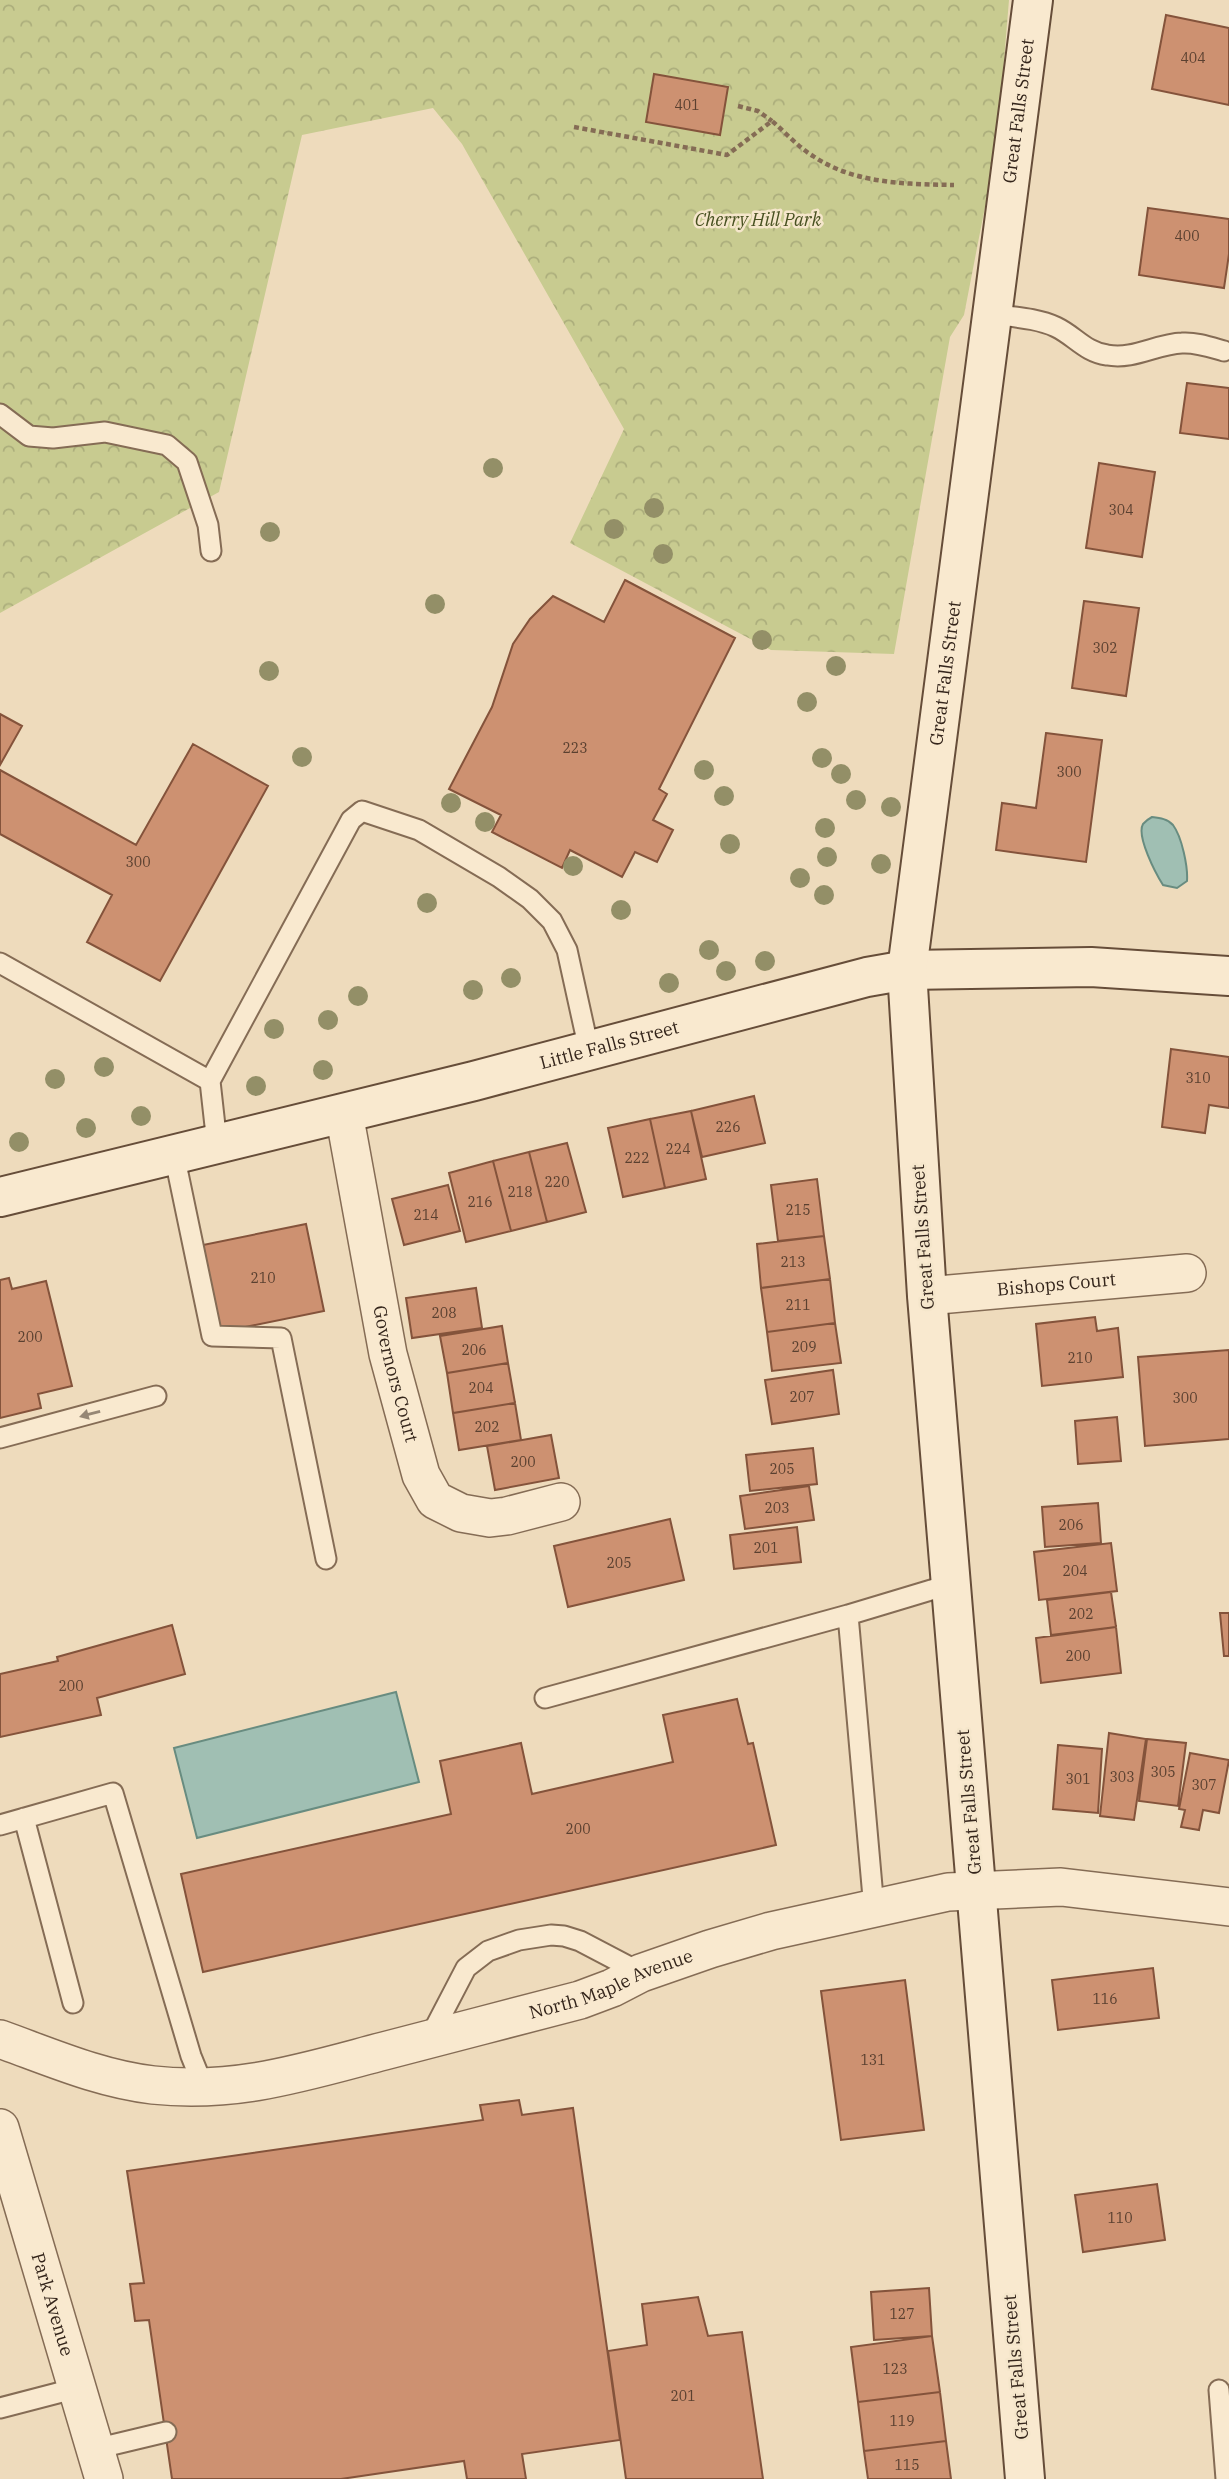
<svg xmlns="http://www.w3.org/2000/svg" width="1229" height="2479" font-family="'IBM Plex Serif',serif">
<style>
.park{fill:url(#park-crowns)}
.water{fill:#a0bfb3;stroke:#688c80;stroke-width:2}
.building{fill:#cd9171;stroke:#84533b;stroke-width:2}
.lines{fill:none;stroke-linecap:round;stroke-linejoin:round}
.lane-casing{stroke:#856c55;stroke-width:23}
.street-casing{stroke:#856c55;stroke-width:40}
.secondary-casing{stroke:#664d39;stroke-width:42}
.path{stroke:#856c55;stroke-width:4.5;stroke-dasharray:5 3.5;stroke-linecap:butt}
.lane{stroke:#f9e9cf;stroke-width:19}
.street{stroke:#f9e9cf;stroke-width:37}
.secondary{stroke:#f9e9cf;stroke-width:38}
.tree{fill:#938f67}
.oneway{fill:#968775}
.labels{text-anchor:middle;stroke-width:5;stroke-linejoin:round;paint-order:stroke}
.number-label{font-size:14px;fill:#5a4030}
.street-label{font-size:18px;fill:#34251b;stroke:#f5e6cb}
.park-label{font-size:18px;font-style:italic;fill:#485121;stroke:#f5e6cb}
</style>
<defs>
<pattern id="park-crowns" width="20" height="18" patternUnits="userSpaceOnUse" patternTransform="scale(1.75)"><rect width="20" height="18" fill="#c8cb90"/><path d="M2 6a3 3 0 1 1 6 0M12 15a3 3 0 1 1 6 0" fill="none" stroke="#acae7c"/></pattern>
</defs>
<rect width="100%" height="100%" fill="#eedbbc"/>
<path class="park" d="M 0,0 L 1009,0 L 997,145 L 964,315 L 950,337 L 894,654 L 771,650 L 570,543 L 624,429 L 462,144 L 433,108 L 302,135 L 219,492 L 0,613 Z"/>
<path class="water" d="M 1152,817 C 1160,818 1168,819 1173,825 C 1182,837 1188,867 1187,881 L 1177,888 L 1163,885 C 1156,874 1136,836 1143,824 C 1145,822 1150,818 1152,817 Z
M 396,1692 L 419,1782 L 197,1838 L 174,1748 Z"/>
<path class="building" d="M 1166,15 L 1229,28 L 1229,105 L 1152,89 Z
M 654,74 L 728,87 L 720,135 L 646,122 Z
M 1148,208 L 1229,219 L 1229,254 L 1224,288 L 1139,275 Z
M 1187,383 L 1229,388 L 1229,439 L 1180,433 Z
M 1099,463 L 1155,472 L 1142,557 L 1086,548 Z
M 625,580 L 735,638 L 659,789 L 667,794 L 653,820 L 673,830 L 657,862 L 635,852 L 622,877 L 570,850 L 562,868 L 492,832 L 501,815 L 449,789 L 492,707 L 513,644 L 530,619 L 553,596 L 604,622 Z
M 1084,601 L 1139,608 L 1126,696 L 1072,688 Z
M 0,714 L 22,726 L 0,765 Z
M 1046,733 L 1102,740 L 1086,862 L 996,850 L 1002,803 L 1036,808 Z
M 193,744 L 268,786 L 160,981 L 87,942 L 112,895 L 0,834 L 0,770 L 136,845 Z
M 1171,1049 L 1229,1057 L 1229,1108 L 1209,1105 L 1205,1133 L 1162,1127 Z
M 754,1096 L 765,1143 L 702,1157 L 691,1111 Z
M 691,1111 L 706,1179 L 665,1188 L 650,1119 Z
M 650,1119 L 665,1188 L 623,1197 L 608,1128 Z
M 567,1143 L 586,1212 L 547,1222 L 529,1152 Z
M 529,1152 L 547,1222 L 511,1231 L 493,1161 Z
M 493,1161 L 511,1231 L 466,1242 L 449,1173 Z
M 817,1179 L 824,1236 L 778,1241 L 771,1185 Z
M 448,1185 L 460,1231 L 404,1245 L 392,1199 Z
M 306,1224 L 324,1311 L 221,1332 L 203,1245 Z
M 824,1236 L 830,1279 L 761,1288 L 757,1244 Z
M 9,1278 L 12,1289 L 46,1281 L 72,1386 L 38,1394 L 41,1408 L 0,1418 L 0,1280 Z
M 830,1279 L 835,1323 L 767,1332 L 761,1288 Z
M 476,1288 L 482,1328 L 412,1338 L 406,1298 Z
M 1095,1317 L 1097,1331 L 1118,1328 L 1123,1377 L 1042,1386 L 1036,1324 Z
M 835,1323 L 841,1363 L 772,1371 L 767,1332 Z
M 502,1326 L 508,1363 L 447,1373 L 440,1336 Z
M 1229,1350 L 1229,1439 L 1145,1446 L 1138,1357 Z
M 508,1363 L 515,1403 L 453,1413 L 447,1373 Z
M 833,1370 L 839,1414 L 772,1424 L 765,1380 Z
M 515,1403 L 521,1440 L 459,1450 L 453,1413 Z
M 1117,1417 L 1121,1461 L 1078,1464 L 1075,1421 Z
M 551,1435 L 559,1478 L 495,1490 L 487,1446 Z
M 813,1448 L 817,1484 L 750,1491 L 746,1455 Z
M 809,1486 L 814,1520 L 745,1529 L 740,1496 Z
M 1098,1503 L 1101,1543 L 1045,1547 L 1042,1507 Z
M 670,1519 L 684,1580 L 568,1607 L 554,1546 Z
M 797,1527 L 801,1562 L 734,1569 L 730,1535 Z
M 1111,1543 L 1117,1591 L 1039,1600 L 1034,1552 Z
M 1111,1592 L 1116,1627 L 1051,1635 L 1047,1600 Z
M 1220,1613 L 1229,1613 L 1229,1656 L 1224,1656 Z
M 172,1625 L 185,1674 L 97,1698 L 101,1715 L 0,1737 L 0,1674 L 58,1661 L 57,1657 Z
M 1116,1627 L 1121,1673 L 1041,1683 L 1036,1638 Z
M 737,1699 L 748,1744 L 753,1743 L 776,1845 L 203,1972 L 181,1874 L 451,1814 L 440,1761 L 521,1743 L 532,1794 L 673,1762 L 663,1715 Z
M 1109,1733 L 1146,1739 L 1134,1820 L 1100,1816 Z
M 1147,1739 L 1186,1743 L 1178,1806 L 1139,1801 Z
M 1058,1745 L 1102,1749 L 1098,1813 L 1053,1809 Z
M 1190,1753 L 1229,1760 L 1219,1813 L 1203,1810 L 1199,1830 L 1181,1827 L 1185,1810 L 1179,1809 Z
M 1153,1968 L 1159,2018 L 1058,2030 L 1052,1980 Z
M 905,1980 L 924,2130 L 841,2140 L 821,1991 Z
M 519,2100 L 522,2115 L 573,2108 L 620,2440 L 522,2454 L 526,2479 L 467,2479 L 464,2461 L 341,2479 L 172,2479 L 149,2320 L 135,2321 L 130,2284 L 144,2283 L 127,2171 L 483,2120 L 480,2105 Z
M 1157,2184 L 1165,2240 L 1083,2252 L 1075,2195 Z
M 929,2288 L 932,2336 L 874,2340 L 871,2292 Z
M 698,2297 L 708,2336 L 742,2332 L 763,2479 L 626,2479 L 608,2351 L 647,2345 L 642,2304 Z
M 932,2336 L 940,2392 L 858,2402 L 851,2347 Z
M 940,2392 L 946,2441 L 864,2451 L 858,2402 Z
M 946,2441 L 951,2479 L 868,2479 L 864,2451 Z"/>
<g class="lines">
<g class="lane-casing">
<path id="lane" d="M 992,314 C 1012,317 1037,318 1056,327 C 1075,336 1085,352 1107,355 C 1134,360 1156,344 1182,343 C 1196,342 1210,347 1224,351
M 0,414 L 29,436 L 53,438 L 105,432 L 167,445 L 187,462 L 208,525 L 211,551
M 0,963 L 210,1081
M 217,1144 L 210,1081 L 351,820 L 362,811 L 419,830 L 499,877 L 530,899 L 552,921 L 567,950 L 589,1050
M 174,1154 L 212,1336 L 281,1338 L 326,1559
M 0,1438 L 156,1396
M 545,1698 L 848,1615
M 24,1818 L 73,2003
M 0,1825 L 113,1793 L 191,2056 L 204,2088
M 874,1909 L 848,1615 L 951,1584
M 429,2039 L 466,1968 L 488,1951 L 519,1940 L 551,1935 L 564,1936 L 580,1941 L 641,1973
M 1219,2390 L 1226,2479
M 0,2408 L 77,2388
M 95,2449 L 166,2432"/>
</g>
<g class="street-casing">
<g id="street">
<path id="s1" d="M 344,1113 L 388,1354 L 421,1475 L 435,1500 L 461,1513 L 490,1518 L 507,1516 L 561,1502"/>
<path id="s2" d="M 927,1296 L 1187,1273"/>
<path id="s3" d="M 0,2039 C 50,2057 100,2079 153,2085 C 237,2094 304,2072 384,2051 C 449,2034 515,2017 580,2000 L 612,1988 L 641,1973 L 710,1949 L 771,1931 L 948,1892 L 1061,1887 L 1229,1907"/>
<path id="s4" d="M 0,2128 L 104,2479"/>
</g>
</g>
<g class="secondary-casing">
<g id="secondary">
<path id="s5" d="M 0,1197 L 474,1081 L 867,977 L 907,970 L 1091,967 L 1229,976"/>
<path id="s6" d="M 1025,2479 L 927,1296 L 907,970 L 1033,0"/>
</g>
</g>
<path class="path" d="M 738,106 L 758,111 L 772,121
M 574,127 L 727,155 L 772,121 C 785,132 798,147 813,156 C 854,184 906,184 954,185"/>
<use href="#lane" class="lane"/>
<use href="#street" class="street"/>
<use href="#secondary" class="secondary"/>
</g>
<g class="tree">
<circle cx="493" cy="468" r="10"/>
<circle cx="654" cy="508" r="10"/>
<circle cx="614" cy="529" r="10"/>
<circle cx="270" cy="532" r="10"/>
<circle cx="663" cy="554" r="10"/>
<circle cx="435" cy="604" r="10"/>
<circle cx="762" cy="640" r="10"/>
<circle cx="836" cy="666" r="10"/>
<circle cx="269" cy="671" r="10"/>
<circle cx="807" cy="702" r="10"/>
<circle cx="302" cy="757" r="10"/>
<circle cx="822" cy="758" r="10"/>
<circle cx="704" cy="770" r="10"/>
<circle cx="841" cy="774" r="10"/>
<circle cx="724" cy="796" r="10"/>
<circle cx="856" cy="800" r="10"/>
<circle cx="451" cy="803" r="10"/>
<circle cx="891" cy="807" r="10"/>
<circle cx="485" cy="822" r="10"/>
<circle cx="825" cy="828" r="10"/>
<circle cx="730" cy="844" r="10"/>
<circle cx="827" cy="857" r="10"/>
<circle cx="881" cy="864" r="10"/>
<circle cx="573" cy="866" r="10"/>
<circle cx="800" cy="878" r="10"/>
<circle cx="824" cy="895" r="10"/>
<circle cx="427" cy="903" r="10"/>
<circle cx="621" cy="910" r="10"/>
<circle cx="709" cy="950" r="10"/>
<circle cx="765" cy="961" r="10"/>
<circle cx="726" cy="971" r="10"/>
<circle cx="511" cy="978" r="10"/>
<circle cx="669" cy="983" r="10"/>
<circle cx="473" cy="990" r="10"/>
<circle cx="358" cy="996" r="10"/>
<circle cx="328" cy="1020" r="10"/>
<circle cx="274" cy="1029" r="10"/>
<circle cx="104" cy="1067" r="10"/>
<circle cx="323" cy="1070" r="10"/>
<circle cx="55" cy="1079" r="10"/>
<circle cx="256" cy="1086" r="10"/>
<circle cx="141" cy="1116" r="10"/>
<circle cx="86" cy="1128" r="10"/>
<circle cx="19" cy="1142" r="10"/>
</g>
<defs><path id="oneway-solid" d="M-6-.8H1V-3.2L6.5 0L1 3.2V.8H-6Z" transform="scale(1.75)"/></defs>
<use class="oneway" href="#oneway-solid" transform="translate(90 1414) rotate(165)"/>
<g class="labels">
<g class="number-label">
<text x="1193" y="63">404</text>
<text x="687" y="110">401</text>
<text x="1187" y="241">400</text>
<text x="1121" y="515">304</text>
<text x="1105" y="653">302</text>
<text x="575" y="753">223</text>
<text x="1069" y="777">300</text>
<text x="138" y="867">300</text>
<text x="1198" y="1083">310</text>
<text x="728" y="1132">226</text>
<text x="678" y="1154">224</text>
<text x="637" y="1163">222</text>
<text x="557" y="1187">220</text>
<text x="520" y="1197">218</text>
<text x="480" y="1207">216</text>
<text x="798" y="1215">215</text>
<text x="426" y="1220">214</text>
<text x="793" y="1267">213</text>
<text x="263" y="1283">210</text>
<text x="798" y="1310">211</text>
<text x="444" y="1318">208</text>
<text x="30" y="1342">200</text>
<text x="804" y="1352">209</text>
<text x="474" y="1355">206</text>
<text x="1080" y="1363">210</text>
<text x="481" y="1393">204</text>
<text x="802" y="1402">207</text>
<text x="1185" y="1403">300</text>
<text x="487" y="1432">202</text>
<text x="523" y="1467">200</text>
<text x="782" y="1474">205</text>
<text x="777" y="1513">203</text>
<text x="1071" y="1530">206</text>
<text x="766" y="1553">201</text>
<text x="619" y="1568">205</text>
<text x="1075" y="1576">204</text>
<text x="1081" y="1619">202</text>
<text x="1078" y="1661">200</text>
<text x="71" y="1691">200</text>
<text x="1163" y="1777">305</text>
<text x="1122" y="1782">303</text>
<text x="1078" y="1784">301</text>
<text x="1204" y="1790">307</text>
<text x="578" y="1834">200</text>
<text x="1105" y="2004">116</text>
<text x="873" y="2065">131</text>
<text x="1120" y="2223">110</text>
<text x="902" y="2319">127</text>
<text x="895" y="2374">123</text>
<text x="683" y="2401">201</text>
<text x="902" y="2426">119</text>
<text x="907" y="2470">115</text>
</g>
<g class="street-label">
<text dy="6" stroke="none"><textPath href="#s6" startOffset="2380">Great Falls Street</textPath></text>
<text dy="6" stroke="none"><textPath href="#s6" startOffset="1813">Great Falls Street</textPath></text>
<text dy="6" stroke="none"><textPath href="#s5" startOffset="628">Little Falls Street</textPath></text>
<text transform="translate(923 1237) rotate(-94)" y="6">Great Falls Street</text>
<text dy="6" stroke="none"><textPath href="#s2" startOffset="130">Bishops Court</textPath></text>
<text dy="6" stroke="none"><textPath href="#s1" startOffset="266">Governors Court</textPath></text>
<text transform="translate(969 1802) rotate(-95)" y="6">Great Falls Street</text>
<text dy="6" stroke="none"><textPath href="#s3" startOffset="632">North Maple Avenue</textPath></text>
<text dy="6" stroke="none"><textPath href="#s4" startOffset="184">Park Avenue</textPath></text>
<text transform="translate(1016 2367) rotate(-95)" y="6">Great Falls Street</text>
</g>
<g class="park-label">
<text x="758" y="226">Cherry Hill Park</text>
</g>
</g>
</svg>
